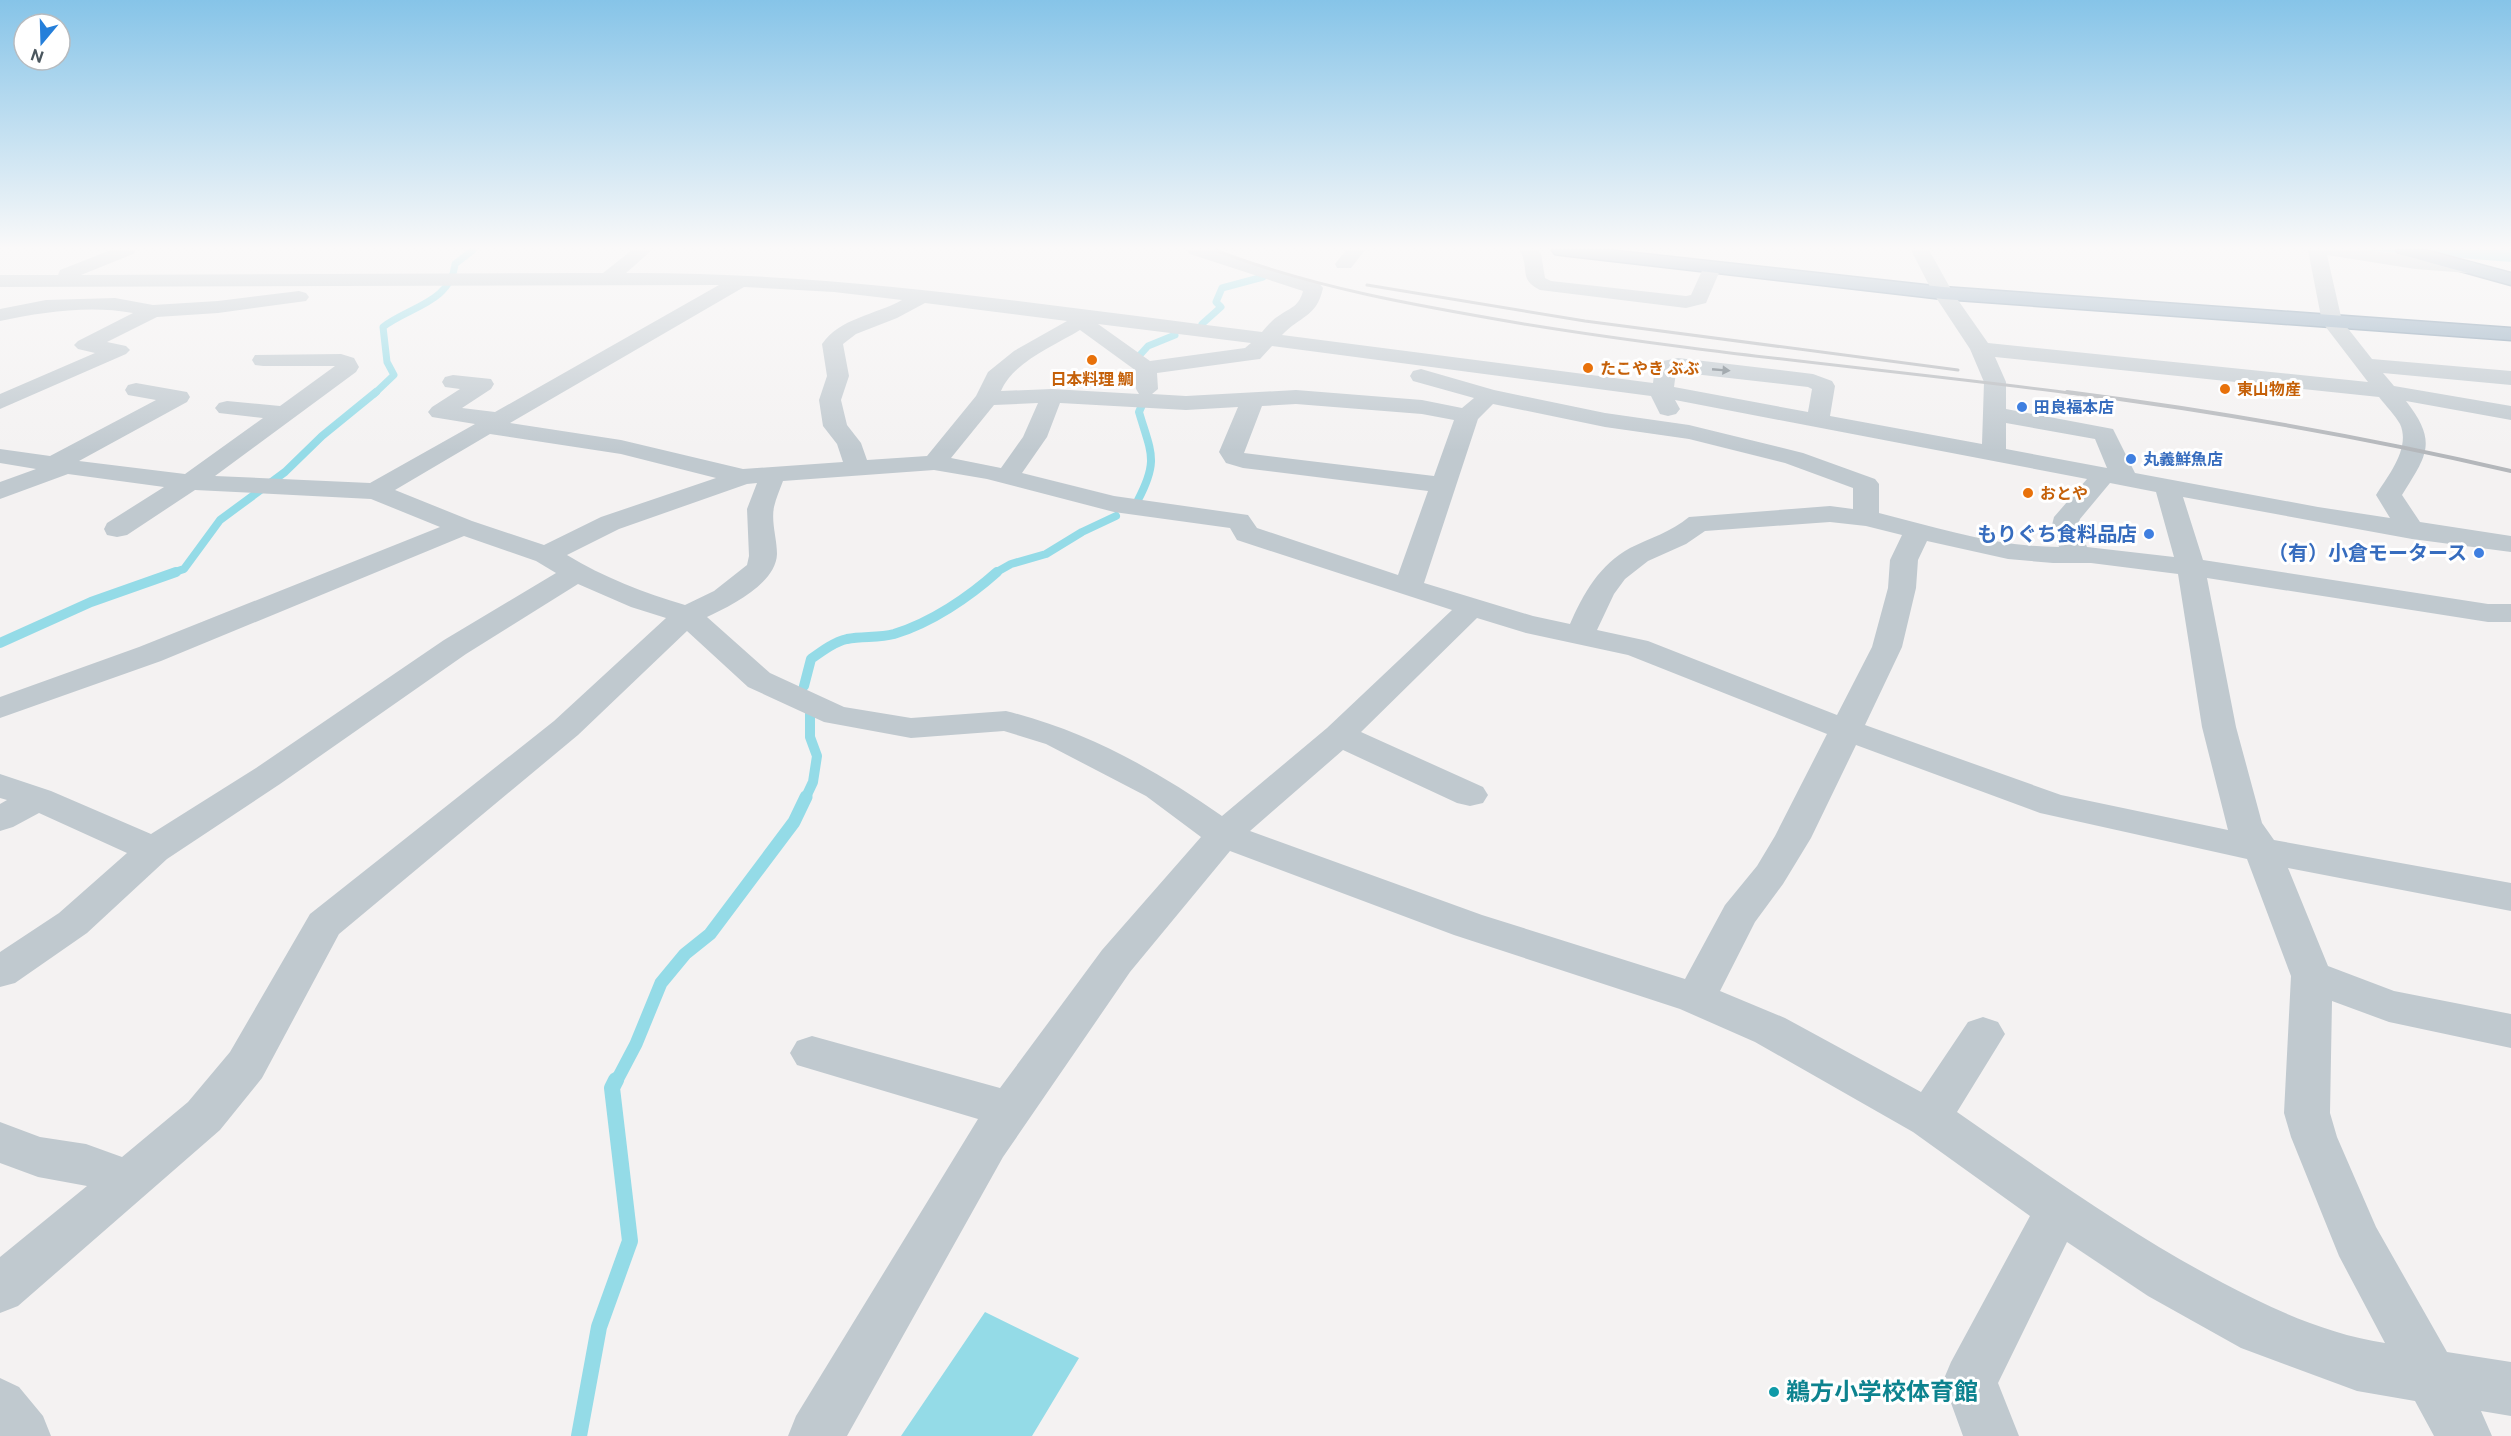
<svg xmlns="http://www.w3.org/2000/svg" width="2511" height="1436" font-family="'Public Sans','Noto Sans JP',sans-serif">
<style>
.water{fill:#94dbe7}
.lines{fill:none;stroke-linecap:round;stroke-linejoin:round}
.stream-far4{stroke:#94dbe7;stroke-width:7}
.stream-far3{stroke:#94dbe7;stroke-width:8}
.stream-far2{stroke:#94dbe7;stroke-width:10}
.stream-far1{stroke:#94dbe7;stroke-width:13}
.stream{stroke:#94dbe7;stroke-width:16}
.highway-casing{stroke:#7892a8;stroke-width:3}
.minor{fill:#c0c9cf;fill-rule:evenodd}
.highway{fill:#8da7bc;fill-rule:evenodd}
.rail-far1{stroke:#b4b7bb;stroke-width:3}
.rail{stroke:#b4b7bb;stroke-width:4}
.oneway{fill:#6d7880}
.food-dot{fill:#e8710a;stroke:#fff;stroke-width:2}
.shop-dot{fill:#3f7fe0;stroke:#fff;stroke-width:2}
.culture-dot{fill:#0f9aa8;stroke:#fff;stroke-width:2}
.labels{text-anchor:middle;stroke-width:6;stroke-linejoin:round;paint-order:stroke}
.far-food-label{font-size:16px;font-weight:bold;fill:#c56008;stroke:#fff;text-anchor:start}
.far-shop-label{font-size:16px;font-weight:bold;fill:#366cbe;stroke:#fff;text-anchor:start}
.shop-label{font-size:20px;font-weight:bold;fill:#366cbe;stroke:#fff;text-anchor:end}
.near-culture-label{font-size:24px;font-weight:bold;fill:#0d838f;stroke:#fff;text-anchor:start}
</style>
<rect width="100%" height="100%" fill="#f4f2f2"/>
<path class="water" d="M 2359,250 L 2511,250 L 2511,262 Z
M 985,1312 L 1079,1358 L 1032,1436 L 901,1436 Z"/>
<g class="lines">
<path class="stream-far4" d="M 1202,324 L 1221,307 L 1216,302 L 1222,288 L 1263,277
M 1139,356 L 1148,346 L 1175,335
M 374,394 L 394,375 L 387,362 L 383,327 C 409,307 451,302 455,264 L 473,250"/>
<path class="stream-far3" d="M 1138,500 C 1159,460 1151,453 1139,412 L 1142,405
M 172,573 L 184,569 L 220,520 L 285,472 L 322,436 L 376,392
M 995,573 L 1011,564 L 1046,554 L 1082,532 L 1116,516"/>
<path class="stream-far2" d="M 0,643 L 91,602 L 176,572
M 804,686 L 811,659 C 822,651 834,642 847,639 C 863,636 879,638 894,634 C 931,623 969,597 997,572
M 805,799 L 813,782 L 817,756 L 810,737 L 810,714"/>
<path class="stream-far1" d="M 616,1082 L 636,1044 L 661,983 L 685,954 L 710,934 L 794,822 L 806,797"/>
<path class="stream" d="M 579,1436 L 599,1327 L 630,1241 L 612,1088 L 616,1080"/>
<g class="highway-casing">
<path id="highway" d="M 1552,250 L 1608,250 L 1943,287 L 2511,328 L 2511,340 L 1943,299 L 1561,255 L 1555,254 Z
M 2396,250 L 2425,250 L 2511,273 L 2511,285 L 2399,254 Z"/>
</g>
<path class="minor" d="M 111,250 L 136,250 L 133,254 L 81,275 L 603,273 L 632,250 L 652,250 L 626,273 C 839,272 1050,306 1262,332 C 1267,326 1273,319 1280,315 C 1292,307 1299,306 1303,291 L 1190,254 L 1187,250 L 1214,250 L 1320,284 L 1323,288 C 1317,317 1300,316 1282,335 L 1653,383 L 1655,367 L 1658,362 L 1678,358 L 1813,374 L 1832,381 L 1835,386 L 1830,416 L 1982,444 L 1984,382 L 1970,349 L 1933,293 L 1911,250 L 1929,250 L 1953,293 L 1988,343 L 2368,382 L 2322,322 L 2308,250 L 2364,250 L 2475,263 L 2477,267 L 2475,271 L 2468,273 L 2415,269 L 2327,255 L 2342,321 L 2372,359 L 2511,371 L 2511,385 L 2383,373 L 2394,386 L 2511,406 L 2511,420 L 2406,401 C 2438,442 2427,455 2402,495 L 2420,522 L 2511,536 L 2511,552 L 2412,539 L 2183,497 L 2203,560 L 2488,604 L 2511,604 L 2511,622 L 2488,622 L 2207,578 L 2236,727 L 2262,823 L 2274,840 L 2511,883 L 2511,911 L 2288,868 L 2328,966 L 2394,991 L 2511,1014 L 2511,1048 L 2389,1022 L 2332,1001 L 2330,1113 L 2337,1137 L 2376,1227 L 2447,1352 L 2511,1362 L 2511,1416 L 2481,1411 L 2492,1436 L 2434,1436 L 2415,1401 L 2357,1391 L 2241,1348 L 2148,1296 L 2067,1242 L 1998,1383 L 2019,1436 L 1963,1436 L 1943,1381 L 1951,1362 L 2030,1216 L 1913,1132 L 1755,1042 L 1680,1009 L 1454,935 L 1230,851 L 1130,972 L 1003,1157 L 847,1436 L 788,1436 L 796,1416 L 978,1119 L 797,1065 L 790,1053 L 797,1041 L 812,1036 L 1000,1088 L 1102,950 L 1201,837 L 1146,796 L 1046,744 L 1004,731 L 911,738 L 824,722 L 748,687 L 687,631 L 578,735 L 339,934 L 262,1078 L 220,1130 L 18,1306 L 0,1313 L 0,1257 L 87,1186 L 38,1177 L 0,1163 L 0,1122 L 40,1137 L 86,1144 L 122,1157 L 188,1102 L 230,1052 L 310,914 L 554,721 L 666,618 L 631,607 L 578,584 L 466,654 L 280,784 L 167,859 L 87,933 L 15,983 L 0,987 L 0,952 L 59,913 L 127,853 L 39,813 L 13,827 L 0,831 L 0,804 L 7,800 L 0,798 L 0,774 L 51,791 L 151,834 L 256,768 L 444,640 L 556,573 L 536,561 L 464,536 L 161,661 L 0,718 L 0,697 L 139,647 L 440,527 L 371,499 L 195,490 L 127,535 L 117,537 L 107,535 L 104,529 L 107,523 L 164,487 L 68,474 L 0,499 L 0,482 L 36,469 L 0,463 L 0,449 L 50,456 L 156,400 L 128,395 L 125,390 L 128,385 L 136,383 L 187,392 L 190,397 L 187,402 L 79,461 L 185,474 L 263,418 L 219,413 L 215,408 L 219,403 L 227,401 L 280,406 L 335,366 L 263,366 L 255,365 L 252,360 L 255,355 L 341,354 L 354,358 L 359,367 L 356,372 L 215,476 L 370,483 L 475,424 L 432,417 L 428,412 L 432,407 L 460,389 L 445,387 L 442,382 L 445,377 L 453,375 L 491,379 L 494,384 L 491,389 L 462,408 L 495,412 L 719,285 L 0,287 L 0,275 L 58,275 L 60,270 ZM 744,287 L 834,292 L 902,300 C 875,315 840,318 822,344 L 827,376 L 819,400 L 823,426 L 837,444 L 843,462 L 743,469 L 621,440 L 510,423 ZM 925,303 L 1067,321 L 1014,351 L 988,372 L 976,396 L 927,456 L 867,460 L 861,443 L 847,425 L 841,400 L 849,376 L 843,344 L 856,334 L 897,318 ZM 1098,324 L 1251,343 L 1245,348 L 1150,361 ZM 1080,330 L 1135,370 L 1136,389 L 1139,394 L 1052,389 L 1001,391 C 1013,362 1054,346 1080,330 ZM 1272,346 L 1651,396 L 1660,414 L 1668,416 L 1676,414 L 1680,409 L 1675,400 L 2087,479 L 2054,517 L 2052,525 L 2059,547 C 1998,547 1938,528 1879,513 L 1879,484 L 1875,479 L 1803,453 L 1689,425 L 1605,413 L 1494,390 L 1421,369 L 1413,371 L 1410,376 L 1413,381 L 1474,398 L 1462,408 L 1422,400 L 1296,390 L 1186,396 L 1152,394 L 1158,389 L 1157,373 L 1252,360 L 1260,359 ZM 1995,357 L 2379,397 C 2386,406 2395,415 2400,424 C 2411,448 2388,476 2376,495 L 2390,518 L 2318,507 L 2135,473 L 2113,429 L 2006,409 L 2006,382 ZM 1676,372 L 1808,387 L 1812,389 L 1808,412 L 1674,387 ZM 1038,403 L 1023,437 L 1001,468 L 951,458 L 994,405 ZM 1060,403 L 1186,410 L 1238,407 L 1219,452 L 1226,463 L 1243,468 L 1428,491 L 1398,575 L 1257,528 L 1248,515 L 1114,496 L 1022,473 L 1047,437 ZM 1296,404 L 1422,414 L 1454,420 L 1434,476 L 1244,453 L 1262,406 ZM 1493,404 L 1605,427 L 1689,439 L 1785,463 L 1853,488 L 1853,509 L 1830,506 L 1689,517 C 1671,532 1650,538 1630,548 C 1600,564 1583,594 1570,624 L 1533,616 L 1424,583 L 1478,419 ZM 2006,423 L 2095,439 L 2107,468 L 2006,449 ZM 490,434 L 621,454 L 716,478 L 601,517 L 544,545 L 472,521 L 395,490 ZM 934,470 L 987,479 L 1114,512 L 1230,528 L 1237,540 L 1452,610 L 1327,728 L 1222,816 C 1155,769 1086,731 1006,711 L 911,718 L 844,707 L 770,673 L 707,617 C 730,606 776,584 777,554 C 777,539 771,522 774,507 C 776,498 780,489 783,481 ZM 757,483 L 747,509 L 749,556 L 747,565 L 714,591 L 685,605 C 644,593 603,577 567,555 L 619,529 L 747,484 ZM 2110,483 L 2156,492 L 2174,557 L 2087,547 L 2078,525 L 2080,519 ZM 1830,522 L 1866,526 L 1902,535 L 1890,560 L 1888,588 L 1872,647 L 1837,715 L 1648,641 L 1597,630 L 1614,594 L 1625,579 L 1648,561 L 1686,544 L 1705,531 ZM 1927,541 L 2008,559 L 2053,563 L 2091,563 L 2178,574 L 2202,727 L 2228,830 L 2061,795 L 1865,725 L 1902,647 L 1916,588 L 1918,560 ZM 1477,618 L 1526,633 L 1628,655 L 1827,734 L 1775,836 L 1757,866 L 1725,905 L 1685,979 L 1482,915 L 1250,831 L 1343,750 L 1457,803 L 1470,806 L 1483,803 L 1488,795 L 1483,787 L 1361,732 ZM 1856,745 L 2040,813 L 2247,859 L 2291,976 L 2284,1113 L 2291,1137 L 2339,1256 L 2385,1343 C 2327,1334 2274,1310 2223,1283 C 2130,1234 2044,1172 1957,1112 L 2005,1034 L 1998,1022 L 1983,1017 L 1968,1022 L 1921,1092 L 1785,1018 L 1720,991 L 1755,922 L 1783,884 L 1811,838 Z
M 1346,250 L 1365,250 L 1351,268 L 1337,268 L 1335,264 Z
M 1519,250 L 1538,250 L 1541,254 L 1545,278 L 1551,281 L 1686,296 L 1691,295 L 1705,264 L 1719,264 L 1721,268 L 1706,303 L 1686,308 L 1540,290 C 1517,279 1531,267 1519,250 Z
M 299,291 L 306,293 L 309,297 L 306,301 L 218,313 L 157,317 L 107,342 L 126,346 L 130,350 L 126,354 L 0,409 L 0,394 L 95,353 L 78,349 L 74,345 L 78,341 L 133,313 C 89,305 43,312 0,321 L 0,309 L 46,300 L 115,298 L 153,305 L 218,301 Z
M 0,1378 L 19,1387 L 43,1416 L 51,1436 L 0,1436 Z"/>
<use href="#highway" class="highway"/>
<path class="rail-far1" d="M 1215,250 C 1314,288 1419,306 1524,324 C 1708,354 1893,370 2078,394
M 1367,285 L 1585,321 L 1958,370"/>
<path class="rail" d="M 2067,392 C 2216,411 2364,437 2511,471"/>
</g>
<defs><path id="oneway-solid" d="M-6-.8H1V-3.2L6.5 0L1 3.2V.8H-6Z" transform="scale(1.5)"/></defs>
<use class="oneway" href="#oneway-solid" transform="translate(1721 370) rotate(5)"/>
<linearGradient id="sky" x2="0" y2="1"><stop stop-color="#86c4e8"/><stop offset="0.55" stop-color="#faf9f9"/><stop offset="1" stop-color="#faf9f9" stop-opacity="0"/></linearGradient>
<rect width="2511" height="451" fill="url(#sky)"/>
<g class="food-dot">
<circle cx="1092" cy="360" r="6"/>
<circle cx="1588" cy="368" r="6"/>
<circle cx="2225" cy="389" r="6"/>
<circle cx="2028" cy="493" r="6"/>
</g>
<g class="shop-dot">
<circle cx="2022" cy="407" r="6"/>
<circle cx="2131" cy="459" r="6"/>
<circle cx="2149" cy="534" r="6"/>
<circle cx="2479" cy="553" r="6"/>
</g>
<circle class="culture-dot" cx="1774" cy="1392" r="6"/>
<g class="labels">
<g class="far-food-label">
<text x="1600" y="374">たこやき ぶぶ</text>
<text x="1092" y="385" text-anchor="middle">日本料理 鯛</text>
<text x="2237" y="395">東山物産</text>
<text x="2040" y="499">おとや</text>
</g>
<g class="far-shop-label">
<text x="2034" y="413">田良福本店</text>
<text x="2143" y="465">丸義鮮魚店</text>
</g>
<g class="shop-label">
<text x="2137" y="541">もりぐち食料品店</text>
<text x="2467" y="560">（有）小倉モータース</text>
</g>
<g class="near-culture-label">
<text x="1786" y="1400">鵜方小学校体育館</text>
</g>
</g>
<g transform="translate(42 42) rotate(199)"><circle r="28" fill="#ffffff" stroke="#b7bbbf" stroke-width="1.5"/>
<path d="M0-4.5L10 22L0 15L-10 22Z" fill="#257fda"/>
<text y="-9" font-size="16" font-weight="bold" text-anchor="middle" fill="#4a565e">N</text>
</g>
</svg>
